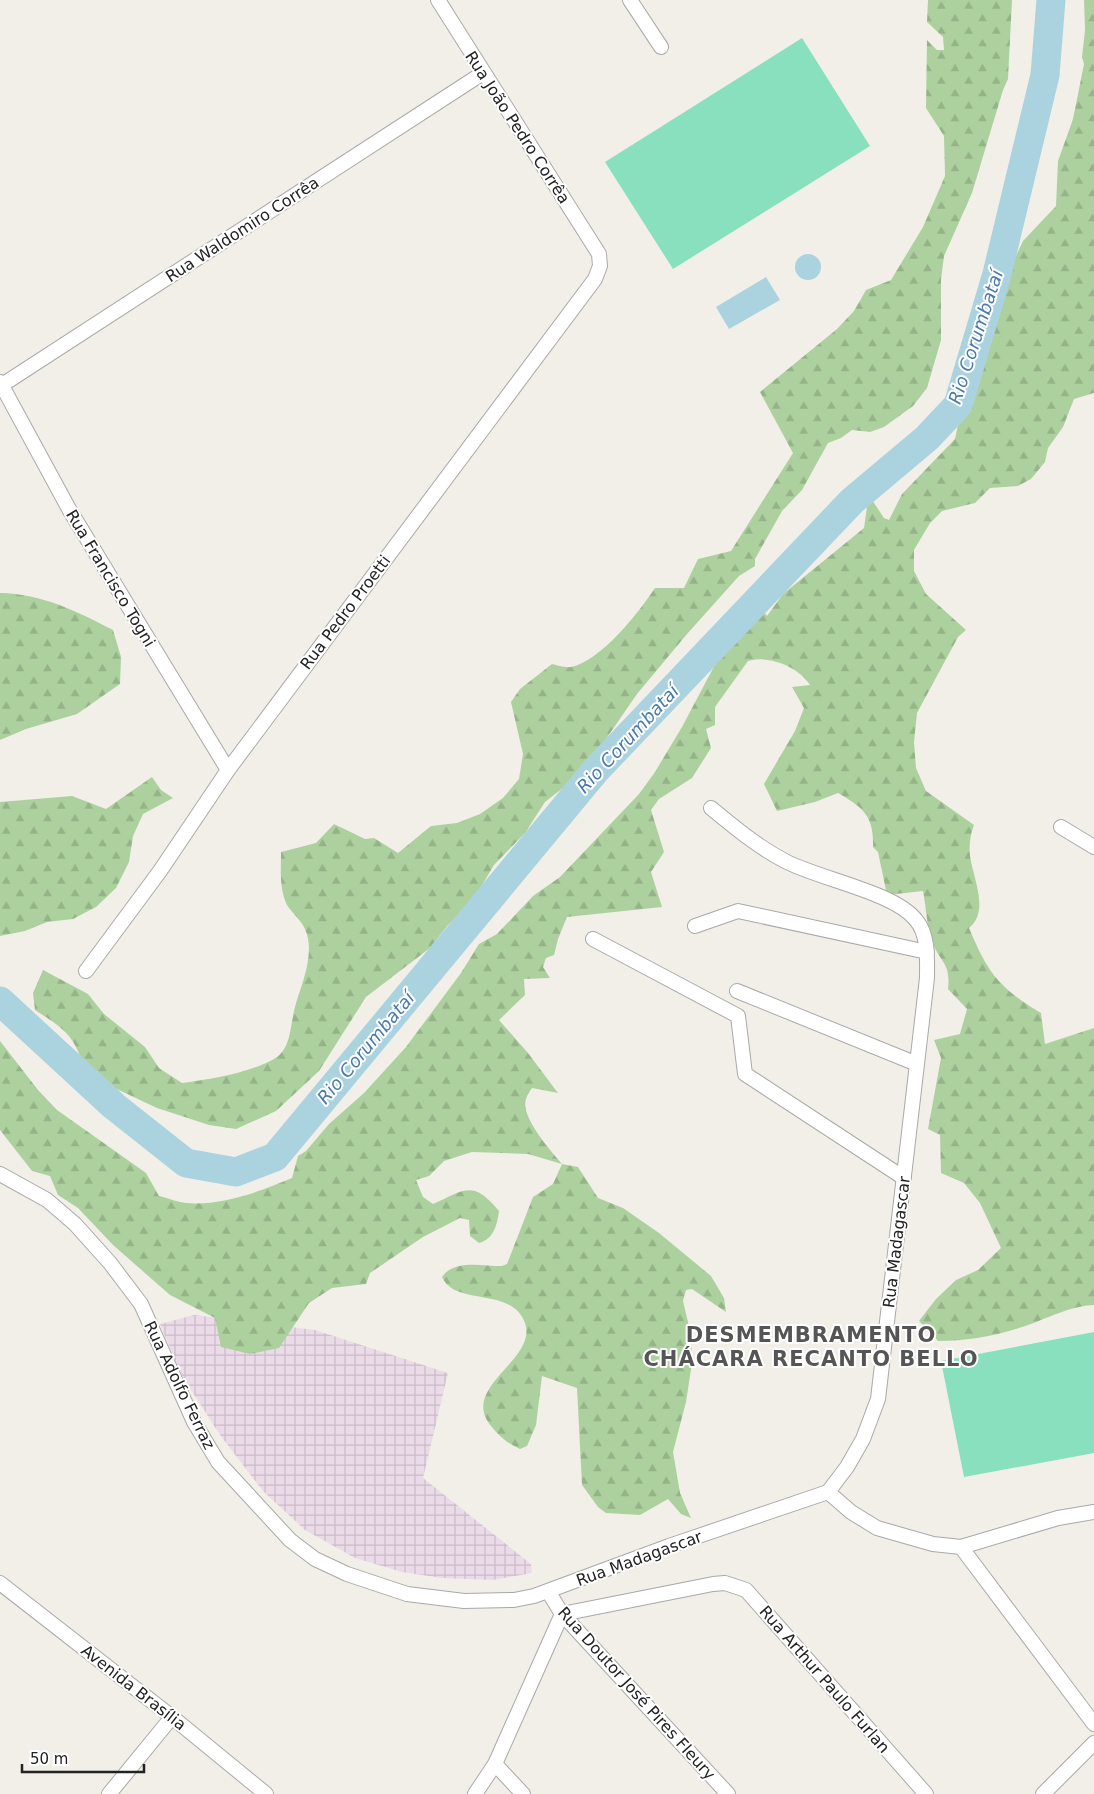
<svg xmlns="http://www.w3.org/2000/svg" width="1094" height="1794" font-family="'DejaVu Sans',sans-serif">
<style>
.industrial{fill:url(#industrial-grid)}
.forest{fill:url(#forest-firs)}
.pitch{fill:#88e0be}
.water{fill:#aad3df}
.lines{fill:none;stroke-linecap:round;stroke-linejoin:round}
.river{stroke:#aad3df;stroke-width:29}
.minor-casing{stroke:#a9a9a9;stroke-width:16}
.minor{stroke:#fff;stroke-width:14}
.labels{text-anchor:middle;stroke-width:4;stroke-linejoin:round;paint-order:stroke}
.street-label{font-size:16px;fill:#222;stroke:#fff}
.water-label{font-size:18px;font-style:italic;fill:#4a7aab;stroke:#fff}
.district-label{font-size:21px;font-weight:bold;letter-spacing:1px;fill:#555;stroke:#fff}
</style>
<defs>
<pattern id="industrial-grid" width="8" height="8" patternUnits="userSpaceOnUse" patternTransform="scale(1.25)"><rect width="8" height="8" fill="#ebdbe8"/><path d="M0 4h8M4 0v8" fill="none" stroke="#c9bcc7"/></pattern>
<pattern id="forest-firs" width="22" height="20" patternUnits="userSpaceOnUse" patternTransform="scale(1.25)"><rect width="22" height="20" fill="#add19e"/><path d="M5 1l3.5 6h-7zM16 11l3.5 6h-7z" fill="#95b388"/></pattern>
</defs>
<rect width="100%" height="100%" fill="#f2efe9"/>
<path class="industrial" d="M 194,1315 L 315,1330 L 448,1373 L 423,1478 L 531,1564 L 532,1573 L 493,1580 L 442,1578 L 402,1572 L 355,1558 L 305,1530 L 263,1491 L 220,1435 L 181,1374 L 160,1324 Z"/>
<path class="forest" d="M 928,0 L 1012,0 L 1008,79 L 1003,90 L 972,193 L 944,256 L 941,280 L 941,340 L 927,388 L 913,406 L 884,427 L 870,432 L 852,430 L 841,438 L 828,443 L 802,490 L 782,511 L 755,559 L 755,566 L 739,576 L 687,634 L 637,694 L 604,742 L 564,787 L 545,802 L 525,833 L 494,865 L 472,902 L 447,926 L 430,948 L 366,997 L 319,1071 L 276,1111 L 236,1129 L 209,1125 L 157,1108 L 87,1075 C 74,1037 70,1032 35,1010 L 33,993 L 43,970 L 88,994 L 104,1014 L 145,1047 L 159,1068 L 182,1083 C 213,1079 246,1074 274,1059 C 292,1049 290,1024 295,1007 C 301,985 316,954 305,929 C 301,920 292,913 287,905 C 279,889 281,868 281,852 L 316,843 L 334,824 L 365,839 L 374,838 L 398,853 L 431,826 L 457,823 L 480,814 L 503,798 L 519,779 L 523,754 L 511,702 L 520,689 L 552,664 C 557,665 565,668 571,667 C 601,661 639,612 655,588 L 684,588 L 698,559 L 731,551 L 793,453 L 760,392 L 837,329 L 854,311 L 866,290 L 891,280 L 923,227 L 945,176 L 944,136 L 926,108 L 927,40 L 937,50 L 944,50 L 943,37 L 927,22 Z
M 1084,0 L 1094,0 L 1094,393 L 1074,399 L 1063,427 L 1048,448 L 1045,462 L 1031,479 L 1018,486 L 990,488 L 975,503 L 942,511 L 930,523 L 914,550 L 914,571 L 926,594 L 966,630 L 958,637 L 917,713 L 914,742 L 916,768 L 926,791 L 974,825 C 970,835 969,845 970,856 C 973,878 990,911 969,928 C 988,973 998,987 1041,1013 L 1045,1044 L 1094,1028 L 1094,1305 C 1067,1306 1041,1322 1016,1329 C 990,1337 965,1341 938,1341 L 919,1321 L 936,1299 L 956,1280 L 978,1270 L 1001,1248 L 980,1203 L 964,1183 L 941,1173 L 940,1135 L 928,1129 L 941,1058 L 934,1040 L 960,1034 L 967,1009 L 948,989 C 951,963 940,962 932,942 C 927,928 926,906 923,891 L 887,895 L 878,852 L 873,847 C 874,815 863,808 838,793 L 815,802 L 777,811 L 764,784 L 795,731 L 804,708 L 792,687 L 810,685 C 798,666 769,655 748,661 L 715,707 L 715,725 L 706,729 L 711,748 L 692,778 L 659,799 L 651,810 L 664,852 L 651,872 L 662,907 L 567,917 L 558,939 L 554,955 L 546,958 L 543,967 L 550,978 L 524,979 L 525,995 L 499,1020 L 528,1053 L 558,1093 L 532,1088 C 530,1091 527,1095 526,1099 C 520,1117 551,1151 562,1164 L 578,1167 L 598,1198 L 623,1208 L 659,1233 L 711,1276 L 724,1298 L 726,1312 L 692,1289 L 686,1290 L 683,1301 L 691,1335 L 692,1363 L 686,1402 L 673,1452 L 680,1493 L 691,1518 L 681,1514 L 668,1499 L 640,1515 L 606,1513 L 598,1507 L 582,1485 L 577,1388 L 542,1376 L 536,1425 L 527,1446 L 520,1449 C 507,1443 500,1437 491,1426 C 459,1387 538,1360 525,1323 C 512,1286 455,1307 442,1277 C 454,1259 482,1266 502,1266 L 507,1264 L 533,1197 L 553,1184 L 562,1164 L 528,1154 L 472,1152 L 444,1161 L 429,1176 L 416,1180 L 423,1197 L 433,1204 C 466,1189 473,1180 499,1211 C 497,1225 494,1239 479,1243 L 470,1236 L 469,1220 L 460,1218 L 423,1237 L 370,1273 L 366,1284 L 332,1288 L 309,1303 L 279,1348 L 250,1354 L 221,1347 L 215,1318 L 170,1295 L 113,1245 L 78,1208 L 58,1195 L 50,1176 L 32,1171 L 0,1130 L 0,1041 L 38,1090 L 57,1110 L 146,1173 L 159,1196 C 168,1198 177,1202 186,1203 C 221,1206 259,1192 292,1178 L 298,1156 L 306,1151 L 329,1124 L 364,1093 L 406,1047 L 461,973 L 479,944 L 497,934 L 533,896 L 560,877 L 639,794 L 655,772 L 682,727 L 719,657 L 738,638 L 761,607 L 767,616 L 783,594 L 864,528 L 868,500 L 872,500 L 884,518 L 889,520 L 902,494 L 955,439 L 959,420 L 980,375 L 987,326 L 1001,287 L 1023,241 L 1056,206 L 1058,161 L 1073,119 L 1084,64 L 1082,57 L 1085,30 Z
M 0,593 C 43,594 76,611 113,630 L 121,657 L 120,684 L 77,714 L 26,729 L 0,740 Z
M 152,777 L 161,790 L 173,798 L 143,814 L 133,836 L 129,862 L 116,888 L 96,907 L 73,919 L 47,922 L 25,931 L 0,936 L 0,802 L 72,796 L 106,809 Z"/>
<path class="pitch" d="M 802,38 L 870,146 L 673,269 L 605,162 Z
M 1094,1332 L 1094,1453 L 964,1477 L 941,1361 Z"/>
<path class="water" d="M795 267a13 13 0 1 1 26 0a13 13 0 1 1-26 0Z
M 766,277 L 780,300 L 729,329 L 716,307 Z"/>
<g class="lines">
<path class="river" d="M 0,1001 L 114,1106 L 186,1163 L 236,1172 L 275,1157 L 596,770 L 852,501 L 927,438 L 958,405 L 997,274 L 1045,75 L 1051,0"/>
<g class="minor-casing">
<path id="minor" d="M 630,0 L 661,47
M 0,382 L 69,509 L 228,770
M 2,385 L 483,73
M 1061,827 L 1094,847
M 695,926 L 738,911 L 927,952
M 593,939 L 738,1016 L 745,1074 L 904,1178
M 86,971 L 160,871 L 228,770 L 595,279 L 600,266 L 599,254 L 438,0
M 737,991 L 917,1064
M 0,1174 L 47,1200 L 75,1224 L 110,1263 L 141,1304 L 194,1422 L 218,1462 L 290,1540 L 315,1559 L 347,1574 L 407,1594 L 464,1601 L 514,1600 L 534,1596 L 669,1546 L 828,1492 L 847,1467 L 863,1439 L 878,1399 L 927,978 C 927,960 929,935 916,920 C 894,892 819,879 785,861 C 758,847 734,827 711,808
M 828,1492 L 851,1512 L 877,1528 L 933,1544 L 961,1547 L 1058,1518 L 1094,1512
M 961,1547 L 1094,1724
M 0,1583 L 172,1717 L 266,1794
M 548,1591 L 562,1614 L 728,1794
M 562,1614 L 713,1584 L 725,1583 L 746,1590 L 926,1794
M 495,1764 L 523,1794
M 109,1794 L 172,1717
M 475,1794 L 495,1764 L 562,1614
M 1043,1794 L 1094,1743"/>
</g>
<use href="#minor" class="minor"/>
</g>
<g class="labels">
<g class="street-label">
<text transform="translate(518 127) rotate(57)" y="6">Rua João Pedro Corrêa</text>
<text transform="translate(242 229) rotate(-33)" y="6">Rua Waldomiro Corrêa</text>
<text transform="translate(111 578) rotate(59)" y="6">Rua Francisco Togni</text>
<text transform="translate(345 612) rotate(-53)" y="6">Rua Pedro Proetti</text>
<text transform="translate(896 1242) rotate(-83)" y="6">Rua Madagascar</text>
<text transform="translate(180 1385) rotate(64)" y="6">Rua Adolfo Ferraz</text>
<text transform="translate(639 1558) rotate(-20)" y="6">Rua Madagascar</text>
<text transform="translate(825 1679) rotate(49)" y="6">Rua Arthur Paulo Furlan</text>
<text transform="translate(134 1687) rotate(38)" y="6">Avenida Brasília</text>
<text transform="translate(637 1693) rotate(48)" y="6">Rua Doutor José Pires Fleury</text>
</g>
<g class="water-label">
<text transform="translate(976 337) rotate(-72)" y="6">Rio Corumbataí</text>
<text transform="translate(628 739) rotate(-47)" y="6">Rio Corumbataí</text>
<text transform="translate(366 1048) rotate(-50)" y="6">Rio Corumbataí</text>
</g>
<g class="district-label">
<text x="811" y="1342">DESMEMBRAMENTO<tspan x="811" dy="24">CHÁCARA RECANTO BELLO</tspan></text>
</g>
</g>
<path d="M22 1764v8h122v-8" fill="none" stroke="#222222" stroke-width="2.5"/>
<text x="30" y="1764" font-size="15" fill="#222222" stroke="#ffffff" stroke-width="4" paint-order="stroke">50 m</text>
</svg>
